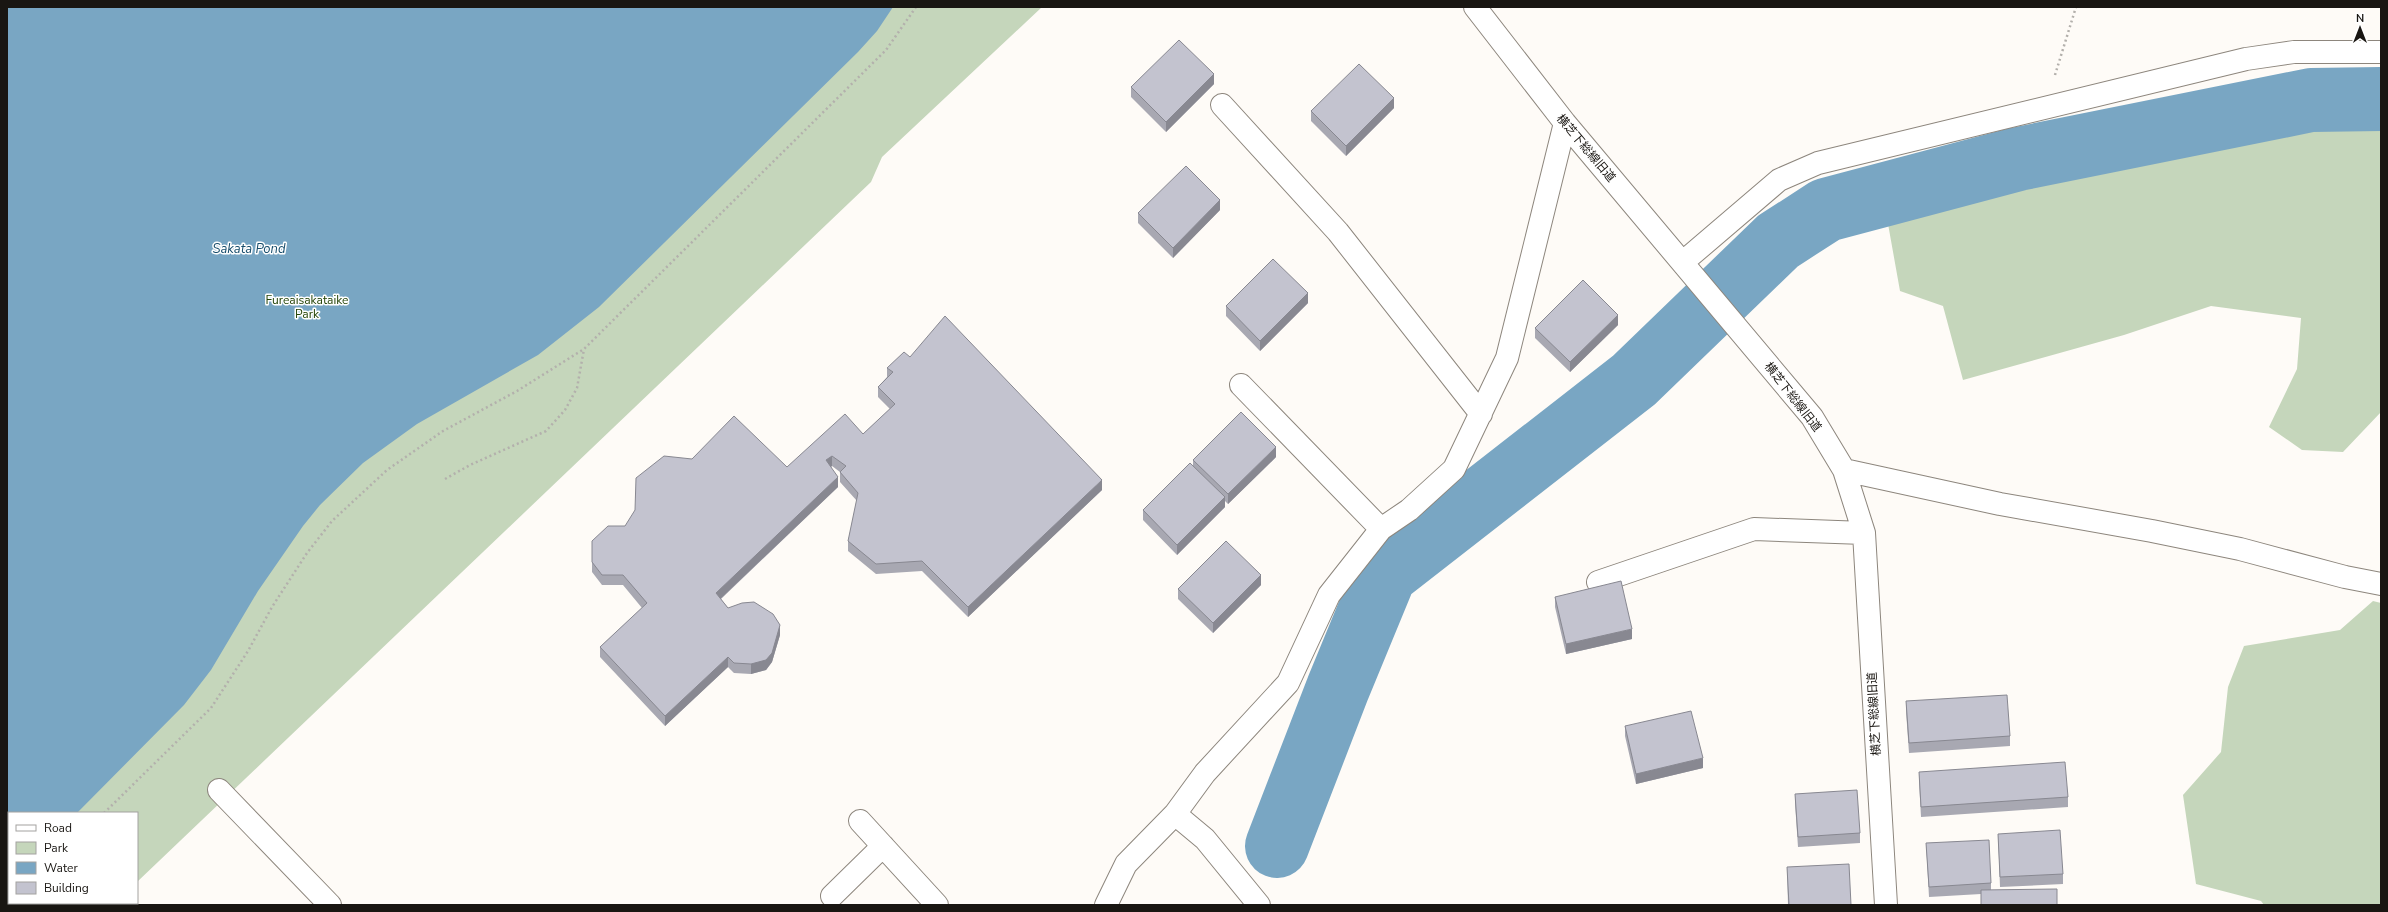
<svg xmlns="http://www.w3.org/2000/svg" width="2388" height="912" font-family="'Nunito Sans','Noto Sans JP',sans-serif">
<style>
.green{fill:#c5d6bb}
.water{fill:#79a6c3}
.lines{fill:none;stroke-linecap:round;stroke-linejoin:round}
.river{stroke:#79a6c3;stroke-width:64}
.minor-casing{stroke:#8d867d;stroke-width:24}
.path{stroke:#b3b0ac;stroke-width:2.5;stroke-dasharray:2 3;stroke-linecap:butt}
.minor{stroke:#fff;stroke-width:22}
.wall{fill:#a8a8b2}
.shaded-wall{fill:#888891}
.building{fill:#c3c3cf;stroke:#888891}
.labels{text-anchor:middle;stroke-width:3;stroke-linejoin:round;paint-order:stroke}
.street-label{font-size:12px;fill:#191612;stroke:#fff}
.park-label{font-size:12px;fill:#234305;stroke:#fff}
.water-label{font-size:13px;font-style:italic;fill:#174d6c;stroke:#fff}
</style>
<rect width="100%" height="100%" fill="#fefbf7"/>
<path class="green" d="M 7,7 L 1042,7 L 882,157 L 871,182 L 137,882 L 137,813 L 9,813 L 9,903 L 115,903 L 113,905 L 7,905 Z
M 2309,116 L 2381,116 L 2381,412 L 2343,452 L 2302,450 L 2269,427 L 2297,369 L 2301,318 L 2211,306 L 2124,335 L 1963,380 L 1943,306 L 1900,291 L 1885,207 L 2146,148 Z
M 2373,601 L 2381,603 L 2381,905 L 2264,905 L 2261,901 L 2196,884 L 2183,795 L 2221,752 L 2228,687 L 2244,646 L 2340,630 Z"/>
<path class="water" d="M 7,7 L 893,7 L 877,31 L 858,52 L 599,307 L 538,355 L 417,424 L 363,463 L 320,505 L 303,526 L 258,591 L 211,670 L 184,705 L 77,813 L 9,813 L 9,879 L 7,881 Z"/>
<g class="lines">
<path class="river" d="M 1277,846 L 1338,688 L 1385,574 L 1634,380 L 1778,241 L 1826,210 L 2018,159 L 2311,100 L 2381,99"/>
<g class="minor-casing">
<path id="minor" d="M 1475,7 L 1565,123 L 1812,417 L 1844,470 L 1864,533 L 1886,905
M 1222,105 L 1338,232 L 1481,414
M 1683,262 L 1779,180 L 1818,163 L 2246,59 L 2294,52 L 2381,52
M 1241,385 L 1381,529
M 1844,470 L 2000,504 L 2152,531 L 2240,549 L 2345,577 L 2381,584
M 1598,582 L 1754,529 L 1864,533
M 219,790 L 330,905
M 1175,814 L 1205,839 L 1259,905
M 860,821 L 937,905
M 832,896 L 883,846
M 1106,905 L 1126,864 L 1175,814 L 1205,773 L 1288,683 L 1329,595 L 1381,529 L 1409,510 L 1454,469 L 1507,358 L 1565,123"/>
</g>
<path class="path" d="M 2055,75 L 2076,7
M 445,479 L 470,465 L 546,431 L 565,410 L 577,388 L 584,349
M 104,813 L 211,708 L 248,651 L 272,607 L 307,553 L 332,521 L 387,470 L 443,431 L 517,391 L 584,349 L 886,50 L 916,7
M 11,905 L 13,903"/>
<use href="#minor" class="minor"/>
</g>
<path class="wall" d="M 1214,84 L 1166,132 L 1131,97 L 1131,87 Z
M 1394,108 L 1346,156 L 1311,121 L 1311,111 Z
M 1220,210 L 1173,258 L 1138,223 L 1138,213 Z
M 1308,303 L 1260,351 L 1226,316 L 1226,306 Z
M 1618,325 L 1570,372 L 1535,338 L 1535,328 Z
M 910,357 L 1102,490 L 968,617 L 922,571 L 876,574 L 848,551 L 848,541 L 857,501 L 840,482 L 840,472 L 832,466 L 831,467 L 838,487 L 721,599 L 728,608 L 780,635 L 772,662 L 766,670 L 751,674 L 734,673 L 728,667 L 665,726 L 600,657 L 600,647 L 642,608 L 623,585 L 602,585 L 592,572 L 592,541 L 625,526 L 692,459 L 787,467 L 863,434 L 890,409 L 878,397 L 878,387 L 887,377 L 887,368 Z
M 1276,457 L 1228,504 L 1225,501 L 1225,507 L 1177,555 L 1143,520 L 1143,510 L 1193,466 L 1193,460 Z
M 1261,585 L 1213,633 L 1178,599 L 1178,589 Z
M 1555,597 L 1632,639 L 1566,654 L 1555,607 Z
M 1906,701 L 2010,736 L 2010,746 L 1909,753 L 1906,711 Z
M 1625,726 L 1703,768 L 1636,784 L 1625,736 Z
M 1919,772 L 2068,797 L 2068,807 L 1921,817 L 1919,781 Z
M 1795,794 L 1860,833 L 1860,843 L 1798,847 L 1795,803 Z
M 1998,834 L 2063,874 L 2063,884 L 2000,887 Z
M 1926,843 L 1991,883 L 1991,890 L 1981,894 L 1929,897 Z
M 1787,867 L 1851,905 L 1788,905 Z"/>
<path class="shaded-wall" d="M 1214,74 L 1214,84 L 1166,132 L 1166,122 Z
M 1394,98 L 1394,108 L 1346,156 L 1346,146 Z
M 1220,200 L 1220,210 L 1173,258 L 1173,248 Z
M 1308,293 L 1308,303 L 1260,351 L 1260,341 Z
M 1618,315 L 1618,325 L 1570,372 L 1570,362 Z
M 1276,447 L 1276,457 L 1228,504 L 1228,494 Z
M 832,456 L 832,466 L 826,470 L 826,460 Z
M 838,477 L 838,487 L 716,603 L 716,593 Z
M 1102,480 L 1102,490 L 968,617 L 968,607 Z
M 1225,497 L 1225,507 L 1177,555 L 1177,545 Z
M 1261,575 L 1261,585 L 1213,633 L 1213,623 Z
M 780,625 L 780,635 L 772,662 L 766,670 L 751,674 L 751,664 Z
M 1632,629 L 1632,639 L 1566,654 L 1566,644 Z
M 728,657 L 728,667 L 665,726 L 665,716 Z
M 1703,758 L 1703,768 L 1636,784 L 1636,774 Z"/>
<path class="building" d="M 1179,40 L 1214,74 L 1166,122 L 1131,87 Z
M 1359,64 L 1394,98 L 1346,146 L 1311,111 Z
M 1186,166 L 1220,200 L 1173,248 L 1138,213 Z
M 1273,259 L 1308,293 L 1260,341 L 1226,306 Z
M 1583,280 L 1618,315 L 1570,362 L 1535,328 Z
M 945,316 L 1102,480 L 968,607 L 922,561 L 876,564 L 848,541 L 858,493 L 840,472 L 846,466 L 832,456 L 826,460 L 838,477 L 716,593 L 728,608 L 742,603 L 754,602 L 773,614 L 780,625 L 772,653 L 766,660 L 751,664 L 734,663 L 728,657 L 665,716 L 600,647 L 647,603 L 623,575 L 602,575 L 592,562 L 592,541 L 608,526 L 625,526 L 635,510 L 636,478 L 664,456 L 692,459 L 734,416 L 787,467 L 845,414 L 863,434 L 895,404 L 878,387 L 893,372 L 887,368 L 904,352 L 910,357 Z
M 1241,412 L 1276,447 L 1228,494 L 1193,460 Z
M 1190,463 L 1225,497 L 1177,545 L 1143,510 Z
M 1226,541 L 1261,575 L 1213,623 L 1178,589 Z
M 1621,581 L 1632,629 L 1566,644 L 1555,597 Z
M 2007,695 L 2010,736 L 1909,743 L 1906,701 Z
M 1691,711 L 1703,758 L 1636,774 L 1625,726 Z
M 2065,762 L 2068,797 L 1921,807 L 1919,772 Z
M 1857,790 L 1860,833 L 1798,837 L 1795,794 Z
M 2060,830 L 2063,874 L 2000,877 L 1998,834 Z
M 1989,840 L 1991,883 L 1929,887 L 1926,843 Z
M 1849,864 L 1851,905 L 1789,905 L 1787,867 Z
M 2057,889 L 2057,905 L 1981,905 L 1981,890 Z"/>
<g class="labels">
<g class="street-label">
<text transform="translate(1586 148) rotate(50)" y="4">横芝下総線旧道</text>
<text transform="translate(1793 397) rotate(52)" y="4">横芝下総線旧道</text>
<text transform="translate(1874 714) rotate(-93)" y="4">横芝下総線旧道</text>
</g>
<g class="park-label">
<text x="307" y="304">Fureaisakataike<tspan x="307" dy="14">Park</tspan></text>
</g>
<g class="water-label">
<text x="249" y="253">Sakata Pond</text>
</g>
</g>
<rect width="2388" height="912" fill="none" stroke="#191612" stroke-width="16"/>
<rect x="8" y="812" width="130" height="92" fill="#ffffff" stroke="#a3a2a0"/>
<rect x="16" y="825" width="20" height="6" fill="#ffffff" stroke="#a3a2a0"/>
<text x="44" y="832" font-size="12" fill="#191612">Road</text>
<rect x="16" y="842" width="20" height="12" fill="#c5d6bb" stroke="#a3a2a0"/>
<text x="44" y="852" font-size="12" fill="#191612">Park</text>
<rect x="16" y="862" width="20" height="12" fill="#79a6c3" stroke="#a3a2a0"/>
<text x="44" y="872" font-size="12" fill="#191612">Water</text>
<rect x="16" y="882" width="20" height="12" fill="#c3c3cf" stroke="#a3a2a0"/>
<text x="44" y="892" font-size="12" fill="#191612">Building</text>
<g transform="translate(2360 28)" stroke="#ffffff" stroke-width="3" paint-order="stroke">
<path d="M0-3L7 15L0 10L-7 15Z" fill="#191612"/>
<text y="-6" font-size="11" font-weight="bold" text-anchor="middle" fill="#191612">N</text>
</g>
</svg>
